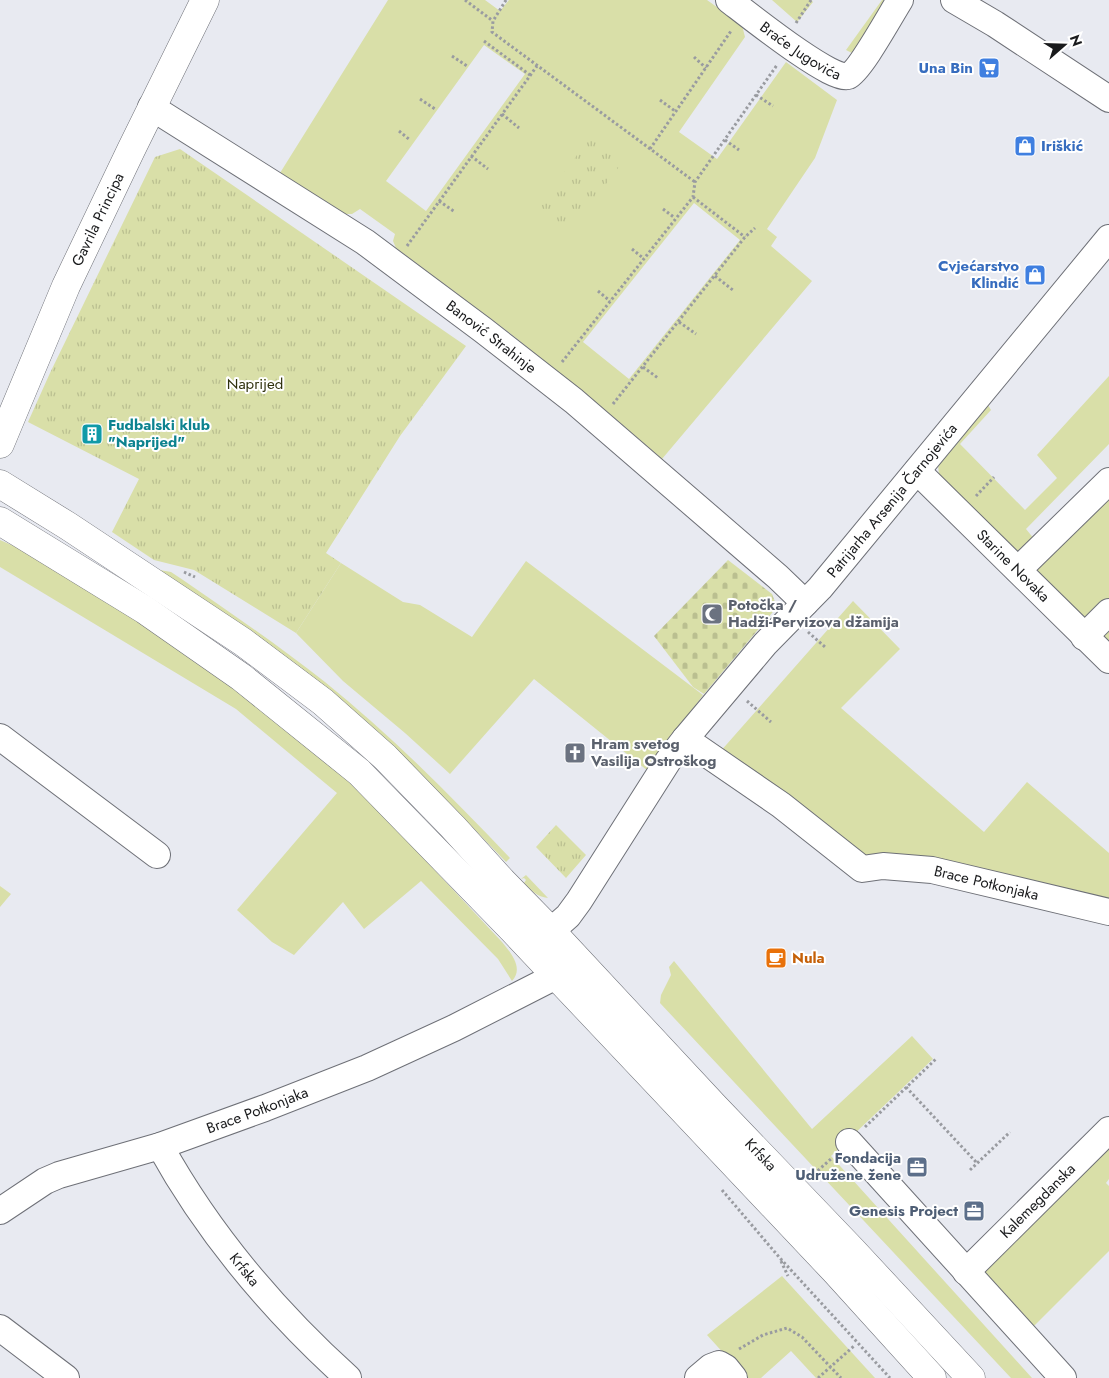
<svg xmlns="http://www.w3.org/2000/svg" width="1109" height="1378" font-family="Jost,sans-serif">
<style>
.grass{fill:#d9dfa8;fill-rule:evenodd}
.cemetery{fill:url(#cemetery-stones)}
.park{fill:url(#park-tufts)}
.lines{fill:none;stroke-linecap:round;stroke-linejoin:round}
.minor-casing{stroke:#6e7077;stroke-width:28}
.major-casing{stroke:#6e7077;stroke-width:29}
.path{stroke:#999ba0;stroke-width:3;stroke-dasharray:2.5 2.5;stroke-linecap:butt}
.minor{stroke:#fff;stroke-width:26}
.major{stroke:#fff;stroke-width:28}
.labels{text-anchor:middle;stroke-width:4;stroke-linejoin:round;paint-order:stroke}
.street-label{font-size:15px;fill:#191a1c;stroke:#fff}
.shop-label{font-size:15px;font-weight:bold;fill:#366cbe;stroke:#fff;text-anchor:end}
.park-label{font-size:15px;fill:#2e300c;stroke:#fff}
.culture-label{font-size:15px;font-weight:bold;fill:#0d838f;stroke:#fff;text-anchor:start}
.worship-label{font-size:15px;font-weight:bold;fill:#5b616d;stroke:#fff;text-anchor:start}
.food-label{font-size:15px;font-weight:bold;fill:#c56008;stroke:#fff;text-anchor:start}
.service-label{font-size:15px;font-weight:bold;fill:#4e5e75;stroke:#fff;text-anchor:end}
</style>
<defs>
<pattern id="cemetery-stones" width="16" height="16" patternUnits="userSpaceOnUse" patternTransform="scale(1.25)"><rect width="16" height="16" fill="#d9dfa8"/><path d="M2 7V4a2 2 0 0 1 4 0v3zM10 15v-3a2 2 0 0 1 4 0v3z" fill="#babf90"/></pattern>
<pattern id="park-tufts" width="24" height="20" patternUnits="userSpaceOnUse" patternTransform="scale(1.25)"><rect width="24" height="20" fill="#d9dfa8"/><path d="M3 7l-1-3M5 7V3M7 7l1-3M15 17l-1-3M17 17v-4M19 17l1-3" fill="none" stroke="#babf90"/></pattern>
</defs>
<rect width="100%" height="100%" fill="#e8eaf1"/>
<path class="grass" d="M 388,0 L 485,0 L 500,11 L 509,0 L 707,0 L 742,25 L 745,37 L 679,132 L 717,159 L 786,62 L 837,100 L 815,158 L 767,229 L 777,237 L 771,246 L 812,281 L 662,459 L 619,422 L 511,334 L 396,248 L 393,241 L 395,234 L 360,209 L 352,214 L 346,214 L 280,173 ZM 484,45 L 525,74 L 426,211 L 386,181 ZM 694,203 L 740,240 L 629,379 L 583,342 Z
M 772,0 L 811,0 L 813,2 L 797,22 Z
M 882,0 L 891,0 L 856,55 L 846,50 Z
M 1109,376 L 1109,444 L 1026,529 L 1035,540 L 1021,555 L 939,476 L 938,464 L 988,405 L 991,410 L 960,444 L 1025,510 L 1057,478 L 1037,455 Z
M 1109,495 L 1109,655 L 1025,572 Z
M 0,540 L 16,547 L 18,543 L 144,625 L 257,705 L 304,742 L 369,800 L 502,942 C 511,953 524,968 512,981 L 498,959 L 421,881 L 364,929 L 343,902 L 294,955 L 272,942 L 237,910 L 337,793 L 236,709 L 0,567 Z
M 526,561 L 703,695 L 648,771 L 534,679 L 450,774 L 405,733 L 343,681 L 296,633 L 341,563 L 403,602 L 420,605 L 472,637 Z
M 154,569 L 171,572 L 183,580 C 231,613 279,646 325,682 C 391,735 451,796 510,858 L 506,862 L 449,803 L 385,742 Z
M 853,601 L 900,649 L 841,708 L 984,832 L 1027,782 L 1109,853 L 1109,906 L 860,861 L 719,753 Z
M 526,875 L 548,898 C 537,897 531,890 524,883 L 526,880 L 524,878 L 521,879 Z
M 0,886 L 11,894 L 0,907 Z
M 674,961 L 812,1129 L 912,1036 L 933,1059 L 831,1156 L 1032,1378 L 1011,1378 L 660,1003 L 661,995 L 671,975 L 669,967 Z
M 1109,1138 L 1109,1179 L 1106,1183 L 1109,1186 L 1109,1251 L 1029,1331 L 978,1272 Z
M 782,1276 L 875,1378 L 816,1378 L 791,1351 L 761,1378 L 746,1378 L 707,1335 Z"/>
<path class="cemetery" d="M 728,560 L 772,594 L 777,607 L 704,694 L 693,687 L 654,636 Z"/>
<path class="park" d="M 592,135 L 624,160 L 571,231 L 538,207 Z
M 180,149 L 466,346 L 400,436 L 326,553 L 341,563 L 296,633 L 194,570 L 154,560 L 112,532 L 139,479 L 28,422 L 50,373 L 155,157 Z
M 556,825 L 586,855 L 566,878 L 536,847 Z"/>
<g class="lines">
<g class="minor-casing">
<g id="minor">
<path id="s1" d="M 729,0 C 745,12 832,82 848,76 C 860,71 891,14 900,0"/>
<path d="M 954,0 L 995,24 L 1109,99"/>
<path id="s2" d="M 151,107 L 365,242 L 483,330 L 574,401 L 778,577 L 805,603"/>
<path id="s3" d="M 917,471 L 1109,660"/>
<path d="M 1018,570 L 1109,481"/>
<path d="M 1084,637 L 1109,612"/>
<path d="M 0,737 L 157,855"/>
<path id="s4" d="M 685,739 L 781,805 L 862,869 L 883,866 L 932,870 L 1109,912"/>
<path id="s5" d="M 551,931 L 568,916 L 579,901 L 668,761 L 685,739 L 765,644 L 820,588 L 1109,238"/>
<path d="M 849,1142 L 1063,1378"/>
<path id="s6" d="M 160,1146 C 208,1233 274,1311 348,1378"/>
<path id="s7" d="M 0,1211 L 45,1181 L 59,1175 L 160,1146 L 265,1108 L 367,1068 L 454,1028 L 556,976"/>
<path id="s8" d="M 966,1272 L 1109,1130"/>
<path d="M 0,1328 L 66,1378"/>
<path d="M 698,1378 L 711,1367 L 719,1364 L 726,1368 L 734,1378"/>
</g>
</g>
<g class="major-casing">
<g id="major">
<path id="s9" d="M 0,444 L 66,286 L 131,150 L 205,0"/>
<path id="s10" d="M 0,484 L 68,526 L 243,642 L 323,702 L 385,757 L 453,827 L 502,881 L 551,931 L 714,1106 L 852,1250 L 971,1378"/>
<path d="M 0,521 L 145,610 L 241,677 L 359,772 L 511,928 L 835,1271 L 932,1378"/>
</g>
</g>
<path class="path" d="M 465,0 L 493,21
M 506,0 L 493,21 L 492,32 L 695,182
M 796,23 L 811,0
M 484,41 L 530,75
M 452,56 L 467,66
M 694,57 L 706,68
M 756,95 L 773,106
M 420,99 L 435,109
M 660,100 L 675,111
M 502,114 L 519,128
M 399,131 L 410,140
M 725,140 L 739,150
M 650,149 L 731,31
M 471,156 L 488,169
M 693,197 L 745,237
M 439,201 L 455,212
M 663,209 L 675,218
M 407,246 L 537,66
M 632,249 L 643,258
M 715,276 L 734,291
M 598,291 L 610,301
M 679,322 L 696,334
M 562,362 L 693,197 L 695,182 L 777,65
M 643,367 L 658,378
M 613,404 L 745,237 L 755,228
M 976,496 L 994,477
M 184,572 L 195,577
M 808,632 L 825,647
M 747,701 L 771,722
M 906,1087 L 977,1163
M 865,1127 L 937,1058
M 970,1170 L 1010,1132
M 814,1174 L 832,1158
M 722,1190 L 779,1257 L 890,1378
M 781,1261 L 788,1276
M 739,1349 L 763,1335 L 787,1328 L 802,1337 L 841,1378
M 818,1378 L 854,1346"/>
<use href="#minor" class="minor"/>
<use href="#major" class="major"/>
</g>
<defs>
<g id="supermarket-square" transform="scale(1.125)"><rect x="-9" y="-9" width="18" height="18" rx="4" fill="#3f7fe0" stroke="#fff"/><path d="M-6-5.5h2.5l.6 2H6L4.5 2H-2.5L-4.4-4H-6ZM-1.5 3.2a1.3 1.3 0 1 0 .1 0ZM3 3.2a1.3 1.3 0 1 0 .1 0Z" fill="#fff"/></g>
<g id="shop-square" transform="scale(1.125)"><rect x="-9" y="-9" width="18" height="18" rx="4" fill="#3f7fe0" stroke="#fff"/><path d="M-5-2.5h2.3a2.7 3.5 0 0 1 5.4 0H5L5.5 6h-11ZM-1.5-2.5h3a1.5 2.3 0 0 0-3 0Z" fill="#fff"/></g>
<g id="building-square" transform="scale(1.125)"><rect x="-9" y="-9" width="18" height="18" rx="4" fill="#0f9aa8" stroke="#fff"/><path d="M-4-6H4V6H1V3H-1V6H-4ZM-2.5-4.3h1.7v1.8h-1.7ZM.8-4.3h1.7v1.8H.8ZM-2.5-1h1.7V.8h-1.7ZM.8-1h1.7V.8H.8Z" fill="#fff"/></g>
<g id="mosque-square" transform="scale(1.125)"><rect x="-9" y="-9" width="18" height="18" rx="4" fill="#6b7280" stroke="#fff"/><path d="M3.5-4.9A6 6 0 1 0 3.5 4.9A5 5 0 1 1 3.5-4.9Z" fill="#fff"/></g>
<g id="church-square" transform="scale(1.125)"><rect x="-9" y="-9" width="18" height="18" rx="4" fill="#6b7280" stroke="#fff"/><path d="M-1.2-6h2.4v3.5h3.3v2.4h-3.3V6h-2.4V-.1h-3.3v-2.4h3.3Z" fill="#fff"/></g>
<g id="cafe-square" transform="scale(1.125)"><rect x="-9" y="-9" width="18" height="18" rx="4" fill="#e8710a" stroke="#fff"/><path d="M-5.5-4.5H6V0H3Q3 3.5 0 3.5H-2.5Q-5.5 3.5-5.5 0ZM3-3.2v2h1.7v-2ZM-6 4.5H4V6H-6Z" fill="#fff"/></g>
<g id="office-square" transform="scale(1.125)"><rect x="-9" y="-9" width="18" height="18" rx="4" fill="#5c6f8a" stroke="#fff"/><path d="M-6-3h4V-5.5h4V-3h4V5H-6ZM-1-4.5V-3h2v-1.5ZM-6 0V1H6V0Z" fill="#fff"/></g>
</defs>
<g fill-rule="evenodd">
<use href="#supermarket-square" x="989" y="68"/>
<use href="#shop-square" x="1025" y="146"/>
<use href="#shop-square" x="1035" y="275"/>
<use href="#building-square" x="92" y="434"/>
<use href="#mosque-square" x="712" y="614"/>
<use href="#church-square" x="575" y="753"/>
<use href="#cafe-square" x="776" y="958"/>
<use href="#office-square" x="917" y="1167"/>
<use href="#office-square" x="974" y="1211"/>
</g>
<g class="labels">
<g class="street-label">
<text dy="5" stroke="none"><textPath href="#s1" startOffset="88">Braće Jugovića</textPath></text>
<text dy="5" stroke="none"><textPath href="#s9" startOffset="245">Gavrila Principa</textPath></text>
<text dy="5" stroke="none"><textPath href="#s2" startOffset="411">Banović Strahinje</textPath></text>
<text dy="5" stroke="none"><textPath href="#s5" startOffset="551">Patrijarha Arsenija Čarnojevića</textPath></text>
<text dy="5" stroke="none"><textPath href="#s3" startOffset="135">Starine Novaka</textPath></text>
<text dy="5" stroke="none"><textPath href="#s4" startOffset="346">Brace Potkonjaka</textPath></text>
<text dy="5" stroke="none"><textPath href="#s7" startOffset="278">Brace Potkonjaka</textPath></text>
<text dy="5" stroke="none"><textPath href="#s10" startOffset="1020">Krfska</textPath></text>
<text dy="5" stroke="none"><textPath href="#s8" startOffset="101">Kalemegdanska</textPath></text>
<text dy="5" stroke="none"><textPath href="#s6" startOffset="150">Krfska</textPath></text>
</g>
<g class="shop-label">
<text x="973" y="73">Una Bin</text>
<text x="1041" y="151" text-anchor="start">Iriškić</text>
<text x="1019" y="271">Cvjećarstvo<tspan x="1019" dy="17">Klindić</tspan></text>
</g>
<g class="park-label">
<text x="255" y="389">Naprijed</text>
</g>
<g class="culture-label">
<text x="108" y="430">Fudbalski klub<tspan x="108" dy="17">"Naprijed"</tspan></text>
</g>
<g class="worship-label">
<text x="728" y="610">Potočka /<tspan x="728" dy="17">Hadži-Pervizova džamija</tspan></text>
<text x="591" y="749">Hram svetog<tspan x="591" dy="17">Vasilija Ostroškog</tspan></text>
</g>
<g class="food-label">
<text x="792" y="963">Nula</text>
</g>
<g class="service-label">
<text x="901" y="1163">Fondacija<tspan x="901" dy="17">Udružene žene</tspan></text>
<text x="958" y="1216">Genesis Project</text>
</g>
</g>
<g transform="translate(1064 45) rotate(70)" stroke="#ffffff" stroke-width="4" paint-order="stroke">
<path d="M0-4L9 19L0 12L-9 19Z" fill="#191a1c"/>
<text y="-8" font-size="14" font-weight="bold" text-anchor="middle" fill="#191a1c">N</text>
</g>
</svg>
